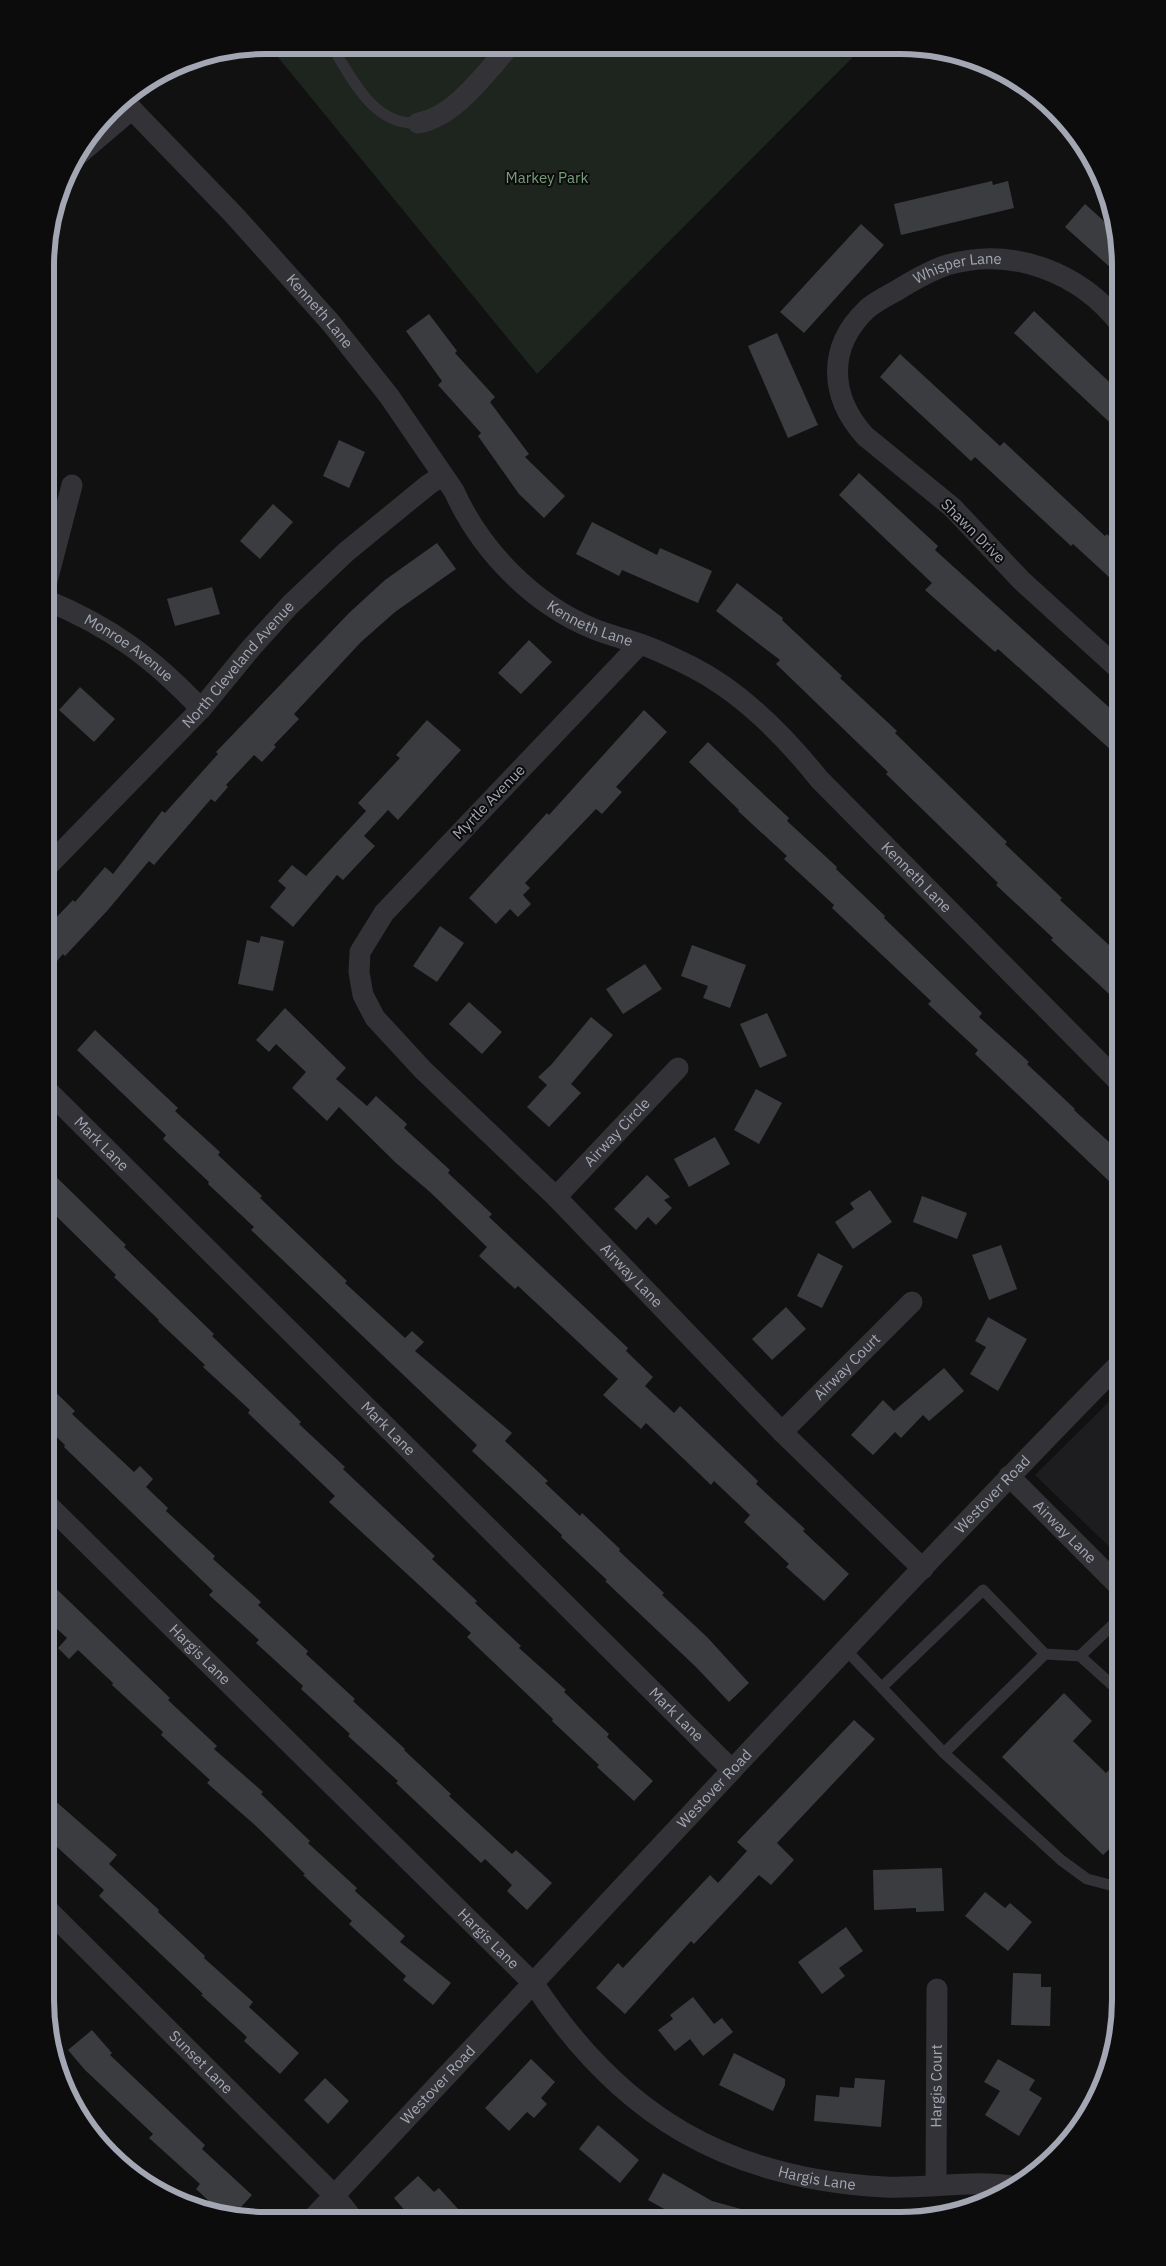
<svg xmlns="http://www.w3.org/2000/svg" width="1166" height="2266" font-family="'IBM Plex Sans',sans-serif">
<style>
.built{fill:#1d1d1f}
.green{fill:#1d251e}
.building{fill:#3b3c3f}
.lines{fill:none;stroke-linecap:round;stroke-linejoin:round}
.lane{stroke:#323237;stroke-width:11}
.street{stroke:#323237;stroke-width:21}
.labels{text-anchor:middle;stroke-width:4;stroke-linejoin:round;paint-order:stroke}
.park-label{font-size:15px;fill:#789f7c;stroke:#0c0c0d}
.street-label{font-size:15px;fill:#a2a7b3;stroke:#0c0c0d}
.rim{fill:none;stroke:#a2a7b3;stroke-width:6}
</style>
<rect width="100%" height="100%" fill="#111112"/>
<path class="built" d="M 1121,1390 L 1121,1558 L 1035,1475 Z"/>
<path class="green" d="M 268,45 L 861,49 L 537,374 Z"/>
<path class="building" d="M 992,181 L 993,185 L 1008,181 L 1014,208 L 901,235 L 894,204 Z
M 1085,204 L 1115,231 L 1121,277 L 1065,227 Z
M 861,224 L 884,245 L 804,333 L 780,312 Z
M 1034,311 L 1121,393 L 1121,433 L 1014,333 Z
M 429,314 L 457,351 L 455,353 L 495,397 L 490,402 L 529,454 L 525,457 L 565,496 L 544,518 L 519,494 L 478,436 L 481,433 L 438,385 L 442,381 L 406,331 Z
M 777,333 L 818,425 L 788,438 L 748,346 Z
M 900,354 L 1000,446 L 1004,442 L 1105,536 L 1107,534 L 1121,547 L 1121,588 L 1073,544 L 1071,546 L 975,457 L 971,461 L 880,377 Z
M 339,440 L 365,452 L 349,488 L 323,476 Z
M 859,473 L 938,546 L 935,550 L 1121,718 L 1121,759 L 998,649 L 995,652 L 925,590 L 932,583 L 839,495 Z
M 273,504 L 293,522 L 260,559 L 240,541 Z
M 592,522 L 657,555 L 660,548 L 712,571 L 698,603 L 622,570 L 619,576 L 576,554 Z
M 437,543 L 456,569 L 395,612 L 361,642 L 294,714 L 299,719 L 274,745 L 276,747 L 262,762 L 254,755 L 226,785 L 228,787 L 215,802 L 211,799 L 154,865 L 149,861 L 107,911 L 65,956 L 63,954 L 46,974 L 46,928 L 73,900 L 75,902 L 105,867 L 113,874 L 162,811 L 165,813 L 218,754 L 216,752 L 349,613 L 385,580 Z
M 737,583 L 783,618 L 782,620 L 842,676 L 840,678 L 897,731 L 895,733 L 1007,842 L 1005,844 L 1062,898 L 1060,900 L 1121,956 L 1121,1005 L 1051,940 L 1053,938 L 996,885 L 998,883 L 886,774 L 888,772 L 776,664 L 780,660 L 716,611 Z
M 212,587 L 220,614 L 175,626 L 167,599 Z
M 529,640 L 552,662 L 521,694 L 498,673 Z
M 80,687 L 115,719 L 94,742 L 59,710 Z
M 644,710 L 667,732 L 616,787 L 622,792 L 602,814 L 596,809 L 525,883 L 530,888 L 523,895 L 531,904 L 518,917 L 510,909 L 496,924 L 469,898 L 547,813 L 549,815 Z
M 427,720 L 461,750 L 398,820 L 388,810 L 364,836 L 375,846 L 343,880 L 337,875 L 293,927 L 270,907 L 286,888 L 278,881 L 292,865 L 306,876 L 366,811 L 358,803 L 400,758 L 396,755 Z
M 708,742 L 789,818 L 787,821 L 837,867 L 836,869 L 885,916 L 884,918 L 982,1013 L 979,1017 L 1029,1062 L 1027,1064 L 1075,1109 L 1074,1110 L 1121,1153 L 1121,1170 L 1110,1182 L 975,1054 L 978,1050 L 928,1004 L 931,1001 L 832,908 L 834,905 L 784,859 L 787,856 L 738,811 L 739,810 L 689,762 Z
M 440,926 L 464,943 L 437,982 L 413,966 Z
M 261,936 L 284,941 L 273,991 L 238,984 L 247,940 L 259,943 Z
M 692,945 L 746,965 L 730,1008 L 703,998 L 708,986 L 681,976 Z
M 645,964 L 662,989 L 623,1014 L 606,989 Z
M 469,1002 L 502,1032 L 482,1054 L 449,1024 Z
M 285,1008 L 346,1068 L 336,1079 L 367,1106 L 376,1096 L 407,1124 L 404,1128 L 450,1170 L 448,1173 L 492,1214 L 489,1217 L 628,1348 L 626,1351 L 653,1377 L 645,1386 L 674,1413 L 680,1406 L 758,1481 L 756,1484 L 805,1529 L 803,1531 L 849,1574 L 824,1601 L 786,1567 L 789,1564 L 744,1522 L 750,1515 L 714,1481 L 711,1485 L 646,1423 L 641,1429 L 603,1395 L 618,1379 L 518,1286 L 515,1289 L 479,1256 L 487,1247 L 430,1192 L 396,1163 L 339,1107 L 327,1121 L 292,1088 L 306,1072 L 276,1044 L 269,1052 L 256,1040 Z
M 767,1013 L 787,1056 L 760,1068 L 740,1024 Z
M 591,1017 L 613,1035 L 571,1084 L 581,1093 L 549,1127 L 527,1107 L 547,1085 L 538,1077 L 551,1065 Z
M 95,1030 L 178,1108 L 175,1111 L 220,1152 L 218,1155 L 262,1196 L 260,1198 L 347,1281 L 345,1283 L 405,1338 L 412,1331 L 424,1342 L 415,1351 L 512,1433 L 505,1441 L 548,1481 L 545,1483 L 580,1516 L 582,1513 L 620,1549 L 619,1551 L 664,1593 L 662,1595 L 707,1637 L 749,1683 L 729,1702 L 696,1667 L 605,1581 L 607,1580 L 561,1537 L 562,1535 L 472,1451 L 477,1445 L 251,1230 L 254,1227 L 208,1184 L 209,1182 L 163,1139 L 166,1135 L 77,1050 Z
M 756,1089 L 782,1103 L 759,1144 L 734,1130 Z
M 715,1137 L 730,1164 L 689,1187 L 674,1159 Z
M 46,1167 L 126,1245 L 124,1247 L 214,1334 L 212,1336 L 301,1422 L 299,1424 L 345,1467 L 343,1469 L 435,1556 L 432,1559 L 477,1601 L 475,1603 L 521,1646 L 519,1648 L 566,1690 L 564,1692 L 609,1734 L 607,1737 L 653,1781 L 634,1801 L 597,1767 L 599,1765 L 552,1721 L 553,1719 L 467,1637 L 471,1633 L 329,1502 L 335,1496 L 248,1413 L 250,1410 L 203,1367 L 205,1365 L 158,1321 L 159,1320 L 114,1277 L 116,1275 L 46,1206 Z
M 647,1175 L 670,1197 L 664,1200 L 672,1208 L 656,1225 L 648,1217 L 636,1230 L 614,1209 Z
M 870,1190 L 892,1222 L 853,1249 L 835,1222 L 854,1209 L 850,1203 Z
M 922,1196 L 967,1213 L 957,1239 L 913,1222 Z
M 1001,1245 L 1017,1289 L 989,1300 L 972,1255 Z
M 818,1253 L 843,1266 L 822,1308 L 797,1296 Z
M 786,1307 L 806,1329 L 772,1360 L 752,1339 Z
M 988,1317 L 1027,1339 L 998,1391 L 970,1374 L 986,1347 L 975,1341 Z
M 944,1368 L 964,1391 L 929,1421 L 923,1415 L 901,1438 L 895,1432 L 873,1455 L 851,1435 L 883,1400 L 894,1411 Z
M 46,1383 L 75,1411 L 72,1414 L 134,1472 L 140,1466 L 153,1479 L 146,1487 L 168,1508 L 166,1511 L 215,1556 L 213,1559 L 261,1602 L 258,1605 L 308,1651 L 306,1654 L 355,1699 L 353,1701 L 405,1749 L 404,1750 L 451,1794 L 449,1796 L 512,1854 L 516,1850 L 552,1883 L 527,1910 L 507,1891 L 512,1885 L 485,1859 L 481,1863 L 396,1783 L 398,1781 L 348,1736 L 350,1734 L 301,1689 L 303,1686 L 256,1643 L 259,1640 L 209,1595 L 213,1591 L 64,1447 L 65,1445 L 46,1427 Z
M 45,1578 L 170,1698 L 168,1700 L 217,1746 L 214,1749 L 263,1792 L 261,1794 L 310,1841 L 308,1843 L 357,1888 L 355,1891 L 405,1936 L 400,1942 L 451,1983 L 433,2005 L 403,1980 L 406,1976 L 349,1924 L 352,1921 L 303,1875 L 305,1874 L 257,1827 L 207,1783 L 210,1780 L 161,1735 L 163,1732 L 112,1685 L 113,1683 L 78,1650 L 69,1659 L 58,1648 L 67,1638 L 45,1618 Z
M 1064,1693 L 1092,1721 L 1073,1741 L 1106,1773 L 1121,1758 L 1121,1838 L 1103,1855 L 1002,1757 Z
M 854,1720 L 875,1739 L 777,1843 L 794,1860 L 771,1885 L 759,1875 L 694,1944 L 691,1941 L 625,2014 L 596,1988 L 618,1963 L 623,1968 L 710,1875 L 718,1883 L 747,1851 L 737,1842 Z
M 45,1792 L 117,1855 L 109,1864 L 159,1910 L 158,1912 L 205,1956 L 204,1958 L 253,2002 L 249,2007 L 299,2053 L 280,2074 L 244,2041 L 247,2037 L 201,1995 L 203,1994 L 99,1896 L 104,1890 L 45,1836 Z
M 942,1868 L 944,1911 L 916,1912 L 916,1908 L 874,1910 L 873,1870 Z
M 985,1892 L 1005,1908 L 1010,1903 L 1032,1922 L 1008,1951 L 965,1916 Z
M 846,1927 L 863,1951 L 839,1968 L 845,1976 L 822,1994 L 798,1962 Z
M 1013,1973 L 1041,1974 L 1041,1987 L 1051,1987 L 1050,2026 L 1011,2025 Z
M 693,1997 L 714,2024 L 722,2018 L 733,2032 L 703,2056 L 690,2039 L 675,2051 L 658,2030 L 673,2019 L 670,2015 Z
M 92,2030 L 112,2053 L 110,2055 L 205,2145 L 202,2149 L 252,2195 L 231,2218 L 225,2216 L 196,2189 L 200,2184 L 149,2138 L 153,2134 L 85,2070 L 68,2050 Z
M 734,2053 L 785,2079 L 785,2085 L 773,2111 L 719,2085 Z
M 531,2059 L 555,2082 L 541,2098 L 547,2104 L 534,2118 L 527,2112 L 509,2131 L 485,2108 Z
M 998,2059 L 1035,2080 L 1029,2090 L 1042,2098 L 1019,2136 L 985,2115 L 1000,2091 L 984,2082 Z
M 325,2078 L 349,2101 L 328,2124 L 304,2100 Z
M 855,2078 L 885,2080 L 881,2127 L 814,2121 L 816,2095 L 839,2097 L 840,2087 L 854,2088 Z
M 598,2125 L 639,2160 L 620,2183 L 579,2149 Z
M 663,2173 L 712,2201 L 763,2215 L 762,2221 L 684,2220 L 648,2200 Z
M 418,2176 L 434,2192 L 439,2188 L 458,2209 L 445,2220 L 413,2220 L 394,2198 Z"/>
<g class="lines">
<path class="lane" d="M 331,45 C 352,78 373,126 418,123
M 846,1650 L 944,1753 L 1061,1860 L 1087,1879 L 1110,1885 L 1121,1881
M 1080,1656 L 1121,1693
M 882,1687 L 983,1590 L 1045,1654 L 1080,1656 L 1121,1617
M 944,1753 L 1045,1654"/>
<g class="street">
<path id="s1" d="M 122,99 L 234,215 L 331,323 L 389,396 L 454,491 C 481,551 533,604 594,629 C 609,635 625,639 640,644 C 658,650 676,659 692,667 C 743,693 784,735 819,779 L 1121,1084"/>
<path d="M 418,123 C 455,117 485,73 509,47"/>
<path d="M 78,155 L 132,109"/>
<path d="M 46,585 L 72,485"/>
<path id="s2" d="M 46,600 C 111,627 153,658 201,709"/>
<path id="s3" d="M 640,644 L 384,913 L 360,952 L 359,972 L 363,995 L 375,1018 L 423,1070 L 556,1197 L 782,1432 L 923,1569"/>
<path id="s4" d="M 1121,671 L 1021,580 L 953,508 L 865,436 C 829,396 827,347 867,309 C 875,302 887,296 896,291 C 912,281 929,271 947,265 C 1012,246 1080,272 1121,325"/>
<path id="s5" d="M 46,868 L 201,709 L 251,648 L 290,605 L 346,552 L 428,485 L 443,475"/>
<path id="s6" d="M 46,1089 L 732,1770"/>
<path id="s7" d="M 556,1197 L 678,1068"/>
<path id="s8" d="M 782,1432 L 912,1302"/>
<path id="s9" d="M 1009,1476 L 1121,1588"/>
<path id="s10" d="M 46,1503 L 534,1984 C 620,2116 728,2179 885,2187 C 930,2189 973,2179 1018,2187"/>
<path id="s11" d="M 45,1907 L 335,2196 L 353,2219"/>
<path id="s12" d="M 936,2185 L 937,1989"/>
<path id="s13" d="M 312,2219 C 582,1933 846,1643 1121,1362"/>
</g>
</g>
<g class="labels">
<g class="park-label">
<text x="547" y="183">Markey Park</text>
</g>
<g class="street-label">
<text dy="5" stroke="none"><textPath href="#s4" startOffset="592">Whisper Lane</textPath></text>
<text dy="5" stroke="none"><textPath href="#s1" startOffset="290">Kenneth Lane</textPath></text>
<text transform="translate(973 531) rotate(45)" y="5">Shawn Drive</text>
<text dy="5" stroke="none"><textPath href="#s1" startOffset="710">Kenneth Lane</textPath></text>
<text dy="5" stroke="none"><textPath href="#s2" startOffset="96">Monroe Avenue</textPath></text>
<text dy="5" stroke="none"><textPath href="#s5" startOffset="280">North Cleveland Avenue</textPath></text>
<text transform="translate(489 802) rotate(-46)" y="5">Myrtle Avenue</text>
<text dy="5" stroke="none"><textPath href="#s1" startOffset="1130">Kenneth Lane</textPath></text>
<text dy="5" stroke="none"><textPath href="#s7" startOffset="89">Airway Circle</textPath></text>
<text dy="5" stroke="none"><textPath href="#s6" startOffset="78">Mark Lane</textPath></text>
<text dy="5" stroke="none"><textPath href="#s3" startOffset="850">Airway Lane</textPath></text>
<text dy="5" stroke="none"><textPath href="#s8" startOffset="92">Airway Court</textPath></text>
<text dy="5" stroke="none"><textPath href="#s6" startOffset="482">Mark Lane</textPath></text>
<text dy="5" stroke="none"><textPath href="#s13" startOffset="994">Westover Road</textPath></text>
<text dy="5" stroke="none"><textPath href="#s9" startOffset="79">Airway Lane</textPath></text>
<text dy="5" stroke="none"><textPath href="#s10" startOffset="216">Hargis Lane</textPath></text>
<text dy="5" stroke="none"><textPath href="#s6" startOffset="888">Mark Lane</textPath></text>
<text dy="5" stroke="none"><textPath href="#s13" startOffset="589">Westover Road</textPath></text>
<text dy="5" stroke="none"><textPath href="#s10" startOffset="621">Hargis Lane</textPath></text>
<text dy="5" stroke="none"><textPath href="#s11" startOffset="220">Sunset Lane</textPath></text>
<text dy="5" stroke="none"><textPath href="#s13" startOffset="184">Westover Road</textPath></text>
<text dy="5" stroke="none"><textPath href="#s12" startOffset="99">Hargis Court</textPath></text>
<text dy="5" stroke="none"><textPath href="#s10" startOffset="1040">Hargis Lane</textPath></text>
</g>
</g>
<path d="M0 0H1166V2266H0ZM266 54H900A212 212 0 0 1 1112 266V2000A212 212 0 0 1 900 2212H266A212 212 0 0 1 54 2000V266A212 212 0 0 1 266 54Z" fill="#0c0c0d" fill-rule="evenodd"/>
<path class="rim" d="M266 54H900A212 212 0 0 1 1112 266V2000A212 212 0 0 1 900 2212H266A212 212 0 0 1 54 2000V266A212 212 0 0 1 266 54Z"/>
</svg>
